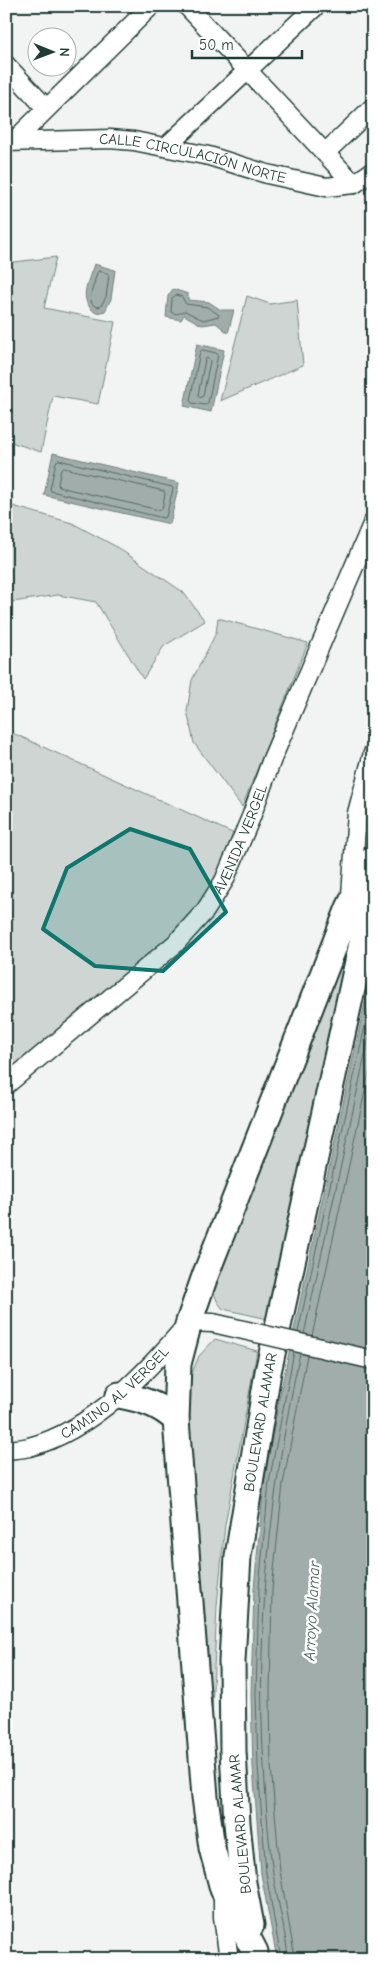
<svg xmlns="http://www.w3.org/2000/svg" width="379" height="1965" font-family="'Comic Neue',sans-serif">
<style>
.green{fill:#ced5d3;stroke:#768984}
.water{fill:#a1adaa;stroke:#6d807b}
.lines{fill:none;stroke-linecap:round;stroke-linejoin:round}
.shore{stroke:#536a63;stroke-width:1}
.minor-casing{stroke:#1f3d34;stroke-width:21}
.highway-casing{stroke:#1f3d34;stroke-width:29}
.minor{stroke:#fff;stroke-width:18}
.highway{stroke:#fff;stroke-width:25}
.minor-bridge-casing{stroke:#1f3d34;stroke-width:21;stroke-linecap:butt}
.minor-bridge{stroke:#fff;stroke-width:18}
.marked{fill:#0f766e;fill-opacity:0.2;stroke:#0f766e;stroke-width:4;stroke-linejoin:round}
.labels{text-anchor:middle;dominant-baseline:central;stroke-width:5;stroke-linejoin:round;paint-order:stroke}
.street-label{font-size:15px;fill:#1f3d34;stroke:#fff}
.water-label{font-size:16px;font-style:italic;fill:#465f57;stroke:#fff}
</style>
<rect width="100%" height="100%" fill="#f2f3f3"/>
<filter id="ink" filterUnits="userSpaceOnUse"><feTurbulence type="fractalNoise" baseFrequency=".02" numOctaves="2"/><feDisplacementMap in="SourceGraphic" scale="10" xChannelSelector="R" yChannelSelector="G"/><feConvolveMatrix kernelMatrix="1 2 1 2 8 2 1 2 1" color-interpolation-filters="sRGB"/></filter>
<g filter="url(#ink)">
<g class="green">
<path d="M56 257 44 308 115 322 98 404 53 396 41 452 11 442 6 446V263Z"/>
<path d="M247 296 270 304 297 300 303 365 220 401Z"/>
<path d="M6 504 72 523 115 546 183 592 205 621 164 646 143 679 96 602 58 595 6 603Z"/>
<path d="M218 618 308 643 242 807 194 743 187 711 192 680 216 633Z"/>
<path d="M6 730 241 837 179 941 6 1091Z"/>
<path d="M358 922 268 1319 223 1309 217 1301 213 1290 217 1267Z"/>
<path d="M215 1339 257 1351 225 1525 217 1606 212 1710 187 1440 189 1380 199 1356Z"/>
</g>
<g class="water">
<path d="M94 264 115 270 111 299 105 311 96 313C77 300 88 283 94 264Z"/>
<path d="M173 289 188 294V300L209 302 221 310H234L228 333 216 323 202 325 184 315 181 320 166 317 168 296Z"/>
<path d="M197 344 224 350 211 412 184 406Z"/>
<path d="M53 453 179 483 170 524 44 495Z"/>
<path d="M373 966V1959H277L261 1874 253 1767 251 1694 254 1588 264 1482 280 1394Z"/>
</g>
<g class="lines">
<g class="shore">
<path d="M99 271 107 273 109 276 106 297 101 306 97 307 92 304 90 297 97 273Z"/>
<path d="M176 295 182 297 186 304 207 307 218 314 219 316 203 320 185 311 177 314 172 313 171 311 172 299Z"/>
<path d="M203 350 216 353 218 355 208 403 205 405 192 403 190 400 200 352Z"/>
<path d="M207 358 210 361 203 396 200 398 198 395 205 360Z"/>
<path d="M59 460 172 487 173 489 166 517 163 518 51 491 50 489 56 462Z"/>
<path d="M64 468 164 491 165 494 162 509 159 510 59 487 58 484 61 469Z"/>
<path d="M298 1332 373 990"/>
<path d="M304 1334 373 1019"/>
<path d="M312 1336 373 1054"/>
<path d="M281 1959 266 1873 258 1766 256 1694 259 1588 269 1482 294 1352"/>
<path d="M288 1959C286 1930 277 1901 273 1873 268 1838 266 1802 264 1767 255 1629 271 1489 300 1353"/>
<path d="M295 1959 280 1871 271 1766 270 1694 272 1589 283 1484 307 1355"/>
</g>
<g class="minor-casing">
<g id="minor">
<path d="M187 6 354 184"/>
<path d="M6 65 46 108"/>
<path d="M14 141 151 6"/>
<path id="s1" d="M6 142 110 139 134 141 209 156 267 174 326 187 354 184 373 171"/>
<path d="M167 146 316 6"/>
<path d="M325 153 373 107"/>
<path d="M351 895 357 813 373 753"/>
<path id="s2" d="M6 1085 175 944 205 911 224 881 251 817 272 759 373 522"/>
<path id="s3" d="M6 1450C14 1449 22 1449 29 1447 92 1431 149 1370 189 1322L213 1323"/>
<path d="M223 1892V1917L229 1959"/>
</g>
</g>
<g class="highway-casing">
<g id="highway">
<path d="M119 1395C141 1399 159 1404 176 1420"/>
<path id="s4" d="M251 1925 243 1883 237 1823 233 1751 232 1661 238 1556 268 1372 373 893"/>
<path d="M255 1952 223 1889 212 1848 205 1797 176 1420 178 1364 189 1322 205 1276 349 908 373 859"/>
</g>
</g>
<use href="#minor" class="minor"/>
<use href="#highway" class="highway"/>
<g class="minor-bridge-casing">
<path id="minor-bridge" d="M213 1323 373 1360"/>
</g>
<use href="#minor-bridge" class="minor-bridge"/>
</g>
</g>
<path class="marked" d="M130 829 190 849 226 912 163 971 95 966 43 929 67 868Z"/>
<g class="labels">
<g class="street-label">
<text stroke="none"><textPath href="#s1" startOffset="189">CALLE CIRCULACIÓN NORTE</textPath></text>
<text stroke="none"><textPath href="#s2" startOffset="345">AVENIDA VERGEL</textPath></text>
<text stroke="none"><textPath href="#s3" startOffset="126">CAMINO AL VERGEL</textPath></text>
<text stroke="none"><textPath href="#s4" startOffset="506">BOULEVARD ALAMAR</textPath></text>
<text transform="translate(240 1824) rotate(-95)">BOULEVARD ALAMAR</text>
</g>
<g class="water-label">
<text transform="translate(312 1611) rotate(-87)">Arroyo Alamar</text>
</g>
</g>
<rect width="379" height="1965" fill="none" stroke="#fff" stroke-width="25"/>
<rect x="12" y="12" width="354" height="1940" fill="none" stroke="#1f3d34" stroke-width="2" filter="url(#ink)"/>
<g transform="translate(52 52) rotate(91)"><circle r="24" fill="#ffffff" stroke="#a5b1ae"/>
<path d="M0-4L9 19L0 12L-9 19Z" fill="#1f3d34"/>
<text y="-8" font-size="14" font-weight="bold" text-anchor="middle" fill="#1f3d34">N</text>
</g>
<path d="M192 50v8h110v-8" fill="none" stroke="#1f3d34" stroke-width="2.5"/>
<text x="199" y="50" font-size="15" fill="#1f3d34" stroke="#ffffff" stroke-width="4" paint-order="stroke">50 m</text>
</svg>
